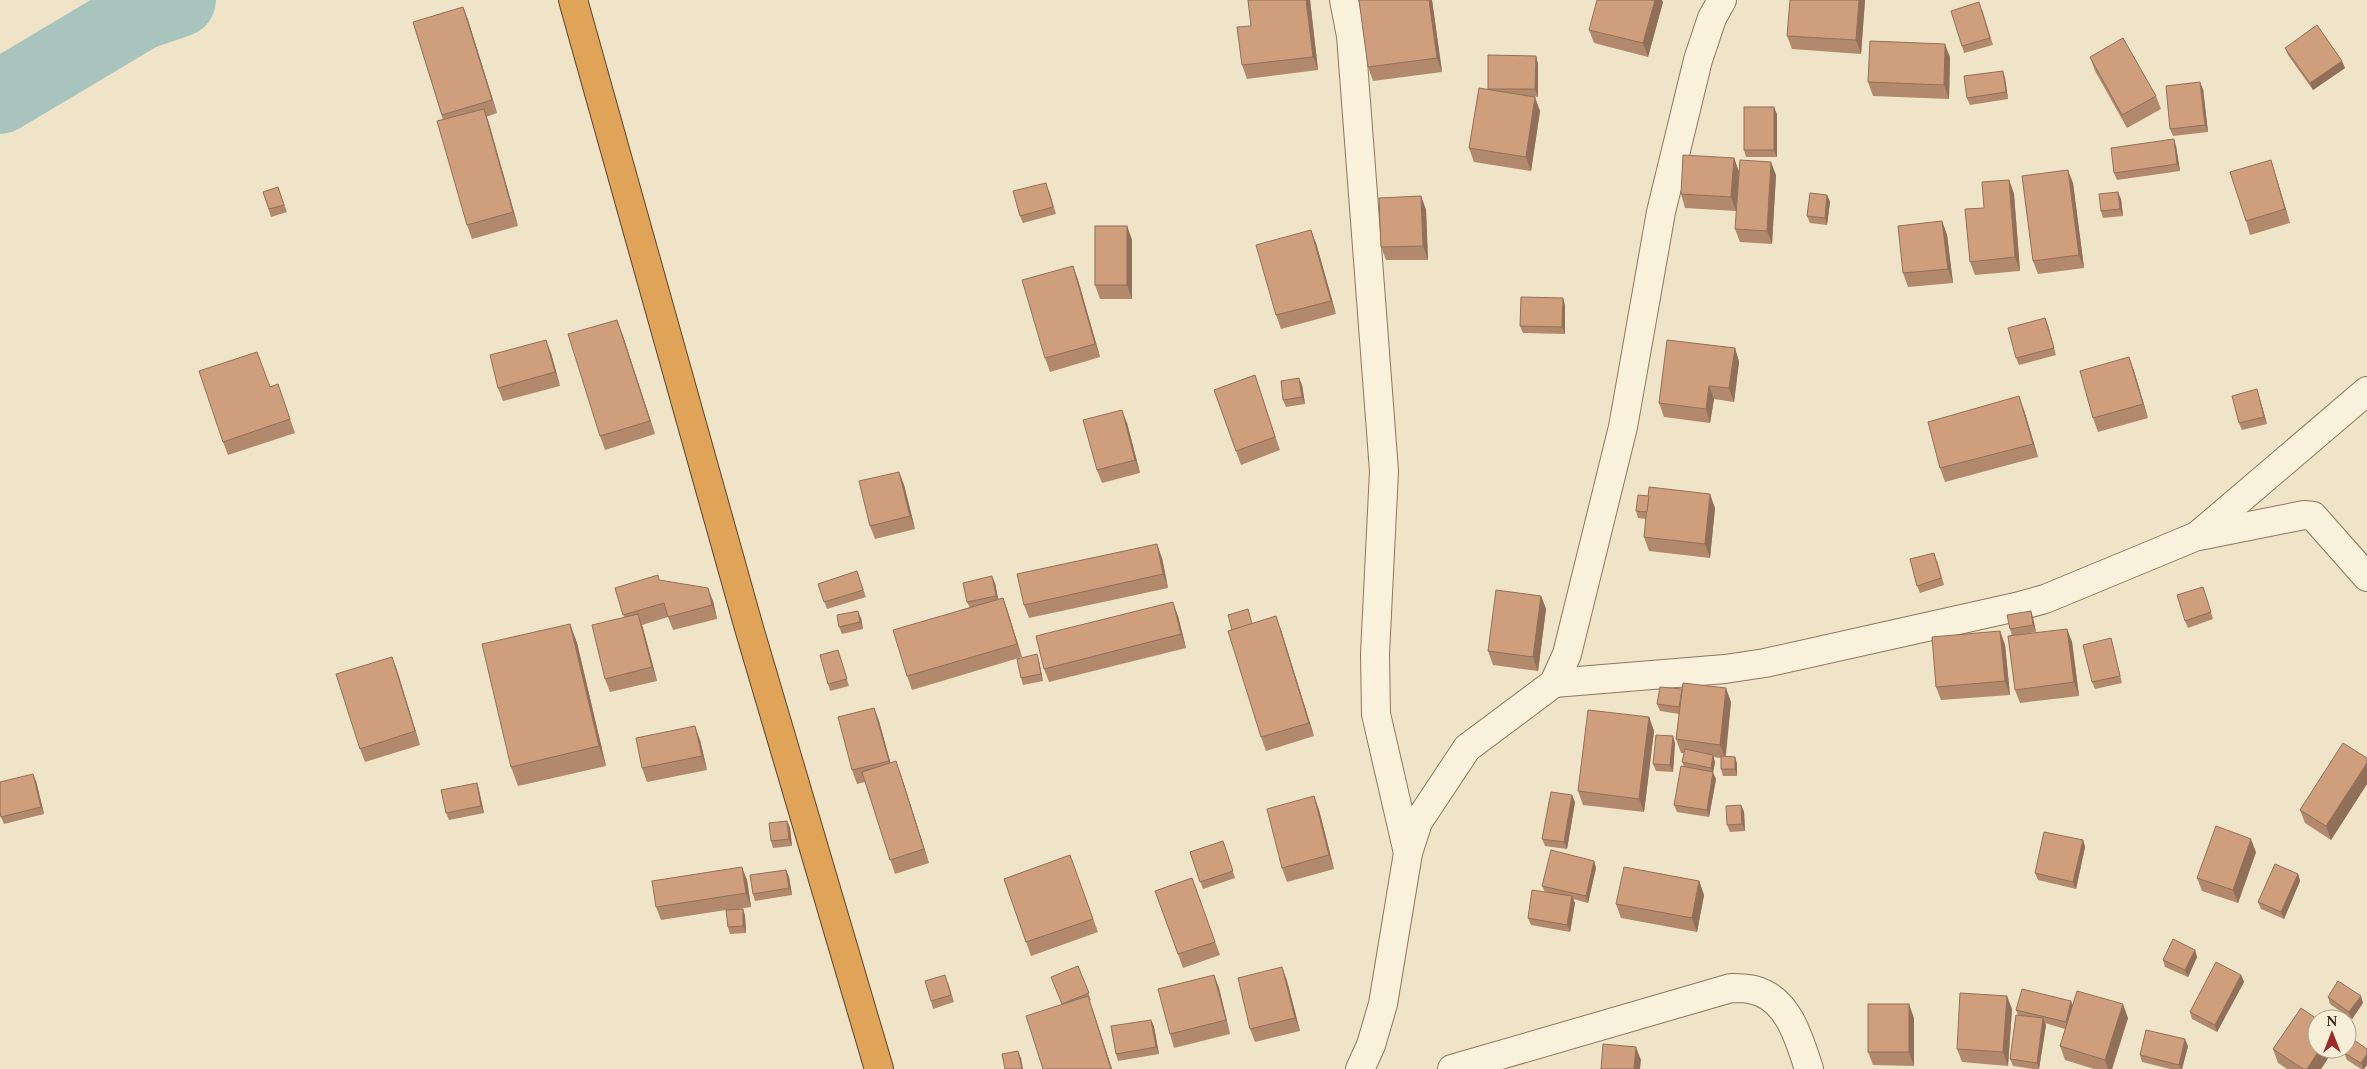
<svg xmlns="http://www.w3.org/2000/svg" width="2367" height="1069" font-family="Spectral,serif">
<style>
.lines{fill:none;stroke-linecap:round;stroke-linejoin:round}
.river{stroke:#a9c4bc;stroke-width:74}
.minor-casing{stroke:#8d765c;stroke-width:30}
.highway-casing{stroke:#5b4430;stroke-width:30}
.minor{stroke:#faf1dc;stroke-width:28}
.highway{stroke:#e0a458;stroke-width:28}
.wall{fill:#b2896c}
.shaded-wall{fill:#916f58}
.building{fill:#cf9f7d;stroke:#916f58}
</style>
<rect width="100%" height="100%" fill="#f0e4c8"/>
<g class="lines">
<path class="river" d="M0 97 141 13 179 0"/>
<g class="minor-casing">
<g id="minor">
<path d="M1344 0 1351 36 1384 471 1375 654 1376 714 1408 853"/>
<path d="M2199 536 2304 515 2313 516 2367 577"/>
<path d="M1554 683 1725 669 1765 663 2016 607 2045 599 2197 536 2367 391"/>
<path d="M1360 1069 1371 1045 1383 1004 1408 853 1418 822 1467 748 1554 683 1567 654 1623 427 1661 212 1698 60 1712 18 1722 0"/>
<path d="M1452 1069 1731 988C1738 988 1747 988 1754 990 1789 999 1799 1039 1809 1069"/>
</g>
</g>
<g class="highway-casing">
<path id="highway" d="M573 0 749 628 879 1069"/>
</g>
<use href="#minor" class="minor"/>
<use href="#highway" class="highway"/>
</g>
<g class="wall">
<path d="M1310 0 1318 70 1247 79 1242 65 1251 26Z"/>
<path d="M1432 0 1442 72 1373 81 1368 67Z"/>
<path d="M1865 0 1861 54 1792 49 1787 36Z"/>
<path d="M1663 2 1648 57 1594 43 1589 30Z"/>
<path d="M463 7 468 20 497 113 486 117 518 226 472 239 467 225 443 120 413 22Z"/>
<path d="M1982 9 1993 45 1964 53 1962 46Z"/>
<path d="M2285 48 2345 68 2313 90 2288 55Z"/>
<path d="M1536 56 1538 64V97L1531 96 1540 111 1531 171 1474 162 1469 148 1488 89Z"/>
<path d="M1950 57 1949 99 1873 96 1868 82Z"/>
<path d="M2090 57 2156 96 2161 109 2127 128 2095 71Z"/>
<path d="M2005 78 2008 99 1970 105 1967 98Z"/>
<path d="M2203 89 2208 132 2173 136 2170 129Z"/>
<path d="M1777 114V157H1746L1744 150Z"/>
<path d="M2176 146 2180 171 2117 180 2114 173Z"/>
<path d="M1734 158 1739 172 1736 211 1685 208 1681 194Z"/>
<path d="M2271 160 2275 173 2290 223 2250 235 2246 221Z"/>
<path d="M1776 175 1772 244 1740 242 1735 229Z"/>
<path d="M2009 180 2014 194 2020 271 1975 275 1970 262 1984 208Z"/>
<path d="M2073 183 2084 268 2038 274 2033 261Z"/>
<path d="M278 187 287 212 271 217 263 192Z"/>
<path d="M1049 190 1056 214 1023 223 1020 216Z"/>
<path d="M1827 195 1830 202 1827 225 1810 223 1807 216Z"/>
<path d="M1421 196 1426 210 1428 260H1386L1381 247Z"/>
<path d="M2121 199 2123 216 2103 218 2101 211Z"/>
<path d="M1942 221 1947 235 1953 283 1908 287 1903 273Z"/>
<path d="M1127 226 1132 240V299H1100L1095 285Z"/>
<path d="M1316 243 1336 314 1281 329 1276 315Z"/>
<path d="M1073 266 1078 280 1100 357 1050 372 1045 358Z"/>
<path d="M1565 305V334L1523 333 1520 326Z"/>
<path d="M2045 318 2056 355 2019 365 2016 358Z"/>
<path d="M622 333 655 434 605 450 600 436Z"/>
<path d="M1735 348 1739 362 1734 402 1714 399 1710 423 1664 417 1659 403Z"/>
<path d="M551 353 560 386 503 401 498 388Z"/>
<path d="M2129 357 2134 371 2148 418 2098 432 2093 418Z"/>
<path d="M1255 375 1280 450 1241 465 1214 390Z"/>
<path d="M278 384 295 433 228 455 223 442 270 387Z"/>
<path d="M1302 385 1305 404 1286 407 1283 400Z"/>
<path d="M2259 396 2267 424 2242 430 2239 423Z"/>
<path d="M2024 410 2038 457 1945 482 1940 468Z"/>
<path d="M1127 423 1140 473 1102 483 1097 470Z"/>
<path d="M899 472 904 485 915 529 875 539 870 526Z"/>
<path d="M1715 508 1710 558 1649 551 1644 537 1646 519 1638 518 1636 511Z"/>
<path d="M1162 558 1168 588 1029 618 1024 605Z"/>
<path d="M1937 560 1944 585 1920 593 1917 586Z"/>
<path d="M857 571 866 597 827 609 818 584Z"/>
<path d="M995 583 998 599 1003 598 1022 657 912 690 907 676 970 608 967 602Z"/>
<path d="M2203 587 2213 619 2188 628 2185 621Z"/>
<path d="M615 588 713 601 717 619 673 630 668 617 642 625 657 681 610 692 605 679 624 617Z"/>
<path d="M1541 596 1546 609 1538 671 1493 665 1488 651Z"/>
<path d="M2031 611 2033 618 2036 632 2012 636 2010 629Z"/>
<path d="M1178 616 1186 648 1049 682 1044 669Z"/>
<path d="M861 618 863 629 842 634 839 627Z"/>
<path d="M1252 623 1281 630 1314 736 1266 751 1261 737 1232 630Z"/>
<path d="M570 624 577 643 606 766 518 786 511 767Z"/>
<path d="M2067 629 2072 642 2079 696 2020 703 2015 690Z"/>
<path d="M2000 631 2005 645 2010 695 1941 700 1936 687Z"/>
<path d="M2111 638 2113 645 2122 683 2095 689 2092 682Z"/>
<path d="M838 650 849 686 830 691 828 684Z"/>
<path d="M392 657 420 745 365 762 360 749Z"/>
<path d="M1039 661 1043 681 1023 685 1021 678Z"/>
<path d="M1731 702 1726 756 1735 757 1737 764V776H1723L1721 769V758L1713 757 1715 762 1713 773 1716 779 1709 817 1677 812 1674 805 1684 767 1682 762 1684 753H1681L1676 739 1679 714 1660 711 1657 704Z"/>
<path d="M874 708 879 721 890 763 901 775 929 863 895 874 865 782 857 784 852 770Z"/>
<path d="M1649 717 1654 731 1644 812 1583 805 1578 791Z"/>
<path d="M700 740 707 770 647 782 642 768Z"/>
<path d="M1675 743 1673 772 1656 771 1653 764Z"/>
<path d="M2367 758V784L2331 840 2305 823 2300 810Z"/>
<path d="M36 781 44 814 4 824 1 817Z"/>
<path d="M477 783 479 790 484 813 449 820 446 813Z"/>
<path d="M1314 796 1319 810 1334 869 1287 882 1282 868Z"/>
<path d="M1575 802 1567 849 1545 846 1542 839Z"/>
<path d="M1741 805 1744 812 1745 831 1730 832 1727 825Z"/>
<path d="M787 821 790 828 792 846 773 848 771 841Z"/>
<path d="M2083 840 2085 847 2076 889 2038 880 2035 873Z"/>
<path d="M1223 841 1235 878 1203 889 1190 852Z"/>
<path d="M2256 852 2238 903 2202 891 2197 878Z"/>
<path d="M1070 855 1098 932 1031 956 1004 879Z"/>
<path d="M1594 861 1596 868 1588 903 1573 899 1575 903 1570 932 1531 925 1528 918 1545 892 1542 886Z"/>
<path d="M786 870 789 877 792 895 755 901 753 894Z"/>
<path d="M2298 874 2300 881 2284 919 2261 909 2258 902Z"/>
<path d="M1192 878 1220 955 1183 968 1155 891Z"/>
<path d="M747 880 751 907 732 910 743 909 745 916 746 933 730 934 728 927 726 910 661 920 656 907Z"/>
<path d="M1699 881 1704 895 1697 932 1621 918 1616 904Z"/>
<path d="M2195 950 2197 957 2188 977 2165 967 2163 960Z"/>
<path d="M1078 966 1091 1000 1089 1001 1112 1069H1043L1062 1005Z"/>
<path d="M1282 967 1287 981 1300 1031 1255 1042 1250 1029Z"/>
<path d="M1214 975 1219 988 1230 1034 1174 1048 1170 1034Z"/>
<path d="M2241 975 2244 982 2217 1032 2192 1019 2190 1012Z"/>
<path d="M948 982 954 1002 933 1009 931 1001Z"/>
<path d="M2328 997 2363 1003 2352 1019 2330 1004Z"/>
<path d="M2071 1001 2072 1005 2128 1018 2112 1069H2094L2065 1060 2060 1046 2065 1029 2045 1023 2046 1025 2039 1069H2033L2013 1066 2010 1059 2018 1015 2016 1010Z"/>
<path d="M2012 1009 2008 1066 1962 1062 1957 1049Z"/>
<path d="M1914 1018V1066L1873 1065 1868 1052Z"/>
<path d="M1151 1020 1154 1027 1159 1054 1118 1061 1116 1054Z"/>
<path d="M2188 1046 2182 1069H2170L2142 1062 2140 1055Z"/>
<path d="M2273 1049H2334L2321 1069H2287L2278 1063Z"/>
<path d="M2344 1053 2367 1065 2364 1069H2361L2347 1060Z"/>
</g>
<g class="shaded-wall">
<path d="M1306 0H1310L1318 70 1313 57Z"/>
<path d="M1429 0H1432L1442 72 1437 58Z"/>
<path d="M1655 0H1662L1663 2 1648 57 1643 43Z"/>
<path d="M1859 0H1865L1861 54 1856 40Z"/>
<path d="M463 7 468 20 497 113 492 100Z"/>
<path d="M1945 44 1950 57 1949 99 1944 85Z"/>
<path d="M1536 56 1538 64V97L1535 89Z"/>
<path d="M2342 61 2345 68 2313 90 2310 83Z"/>
<path d="M2003 71 2005 78 2008 99 2006 92Z"/>
<path d="M2200 82 2203 89 2208 132 2205 125Z"/>
<path d="M1535 97 1540 111 1531 171 1526 157Z"/>
<path d="M1774 107 1777 114V157L1774 150Z"/>
<path d="M484 109 489 123 518 226 513 212Z"/>
<path d="M2174 139 2176 146 2180 171 2177 164Z"/>
<path d="M1734 158 1739 172 1736 211 1731 197Z"/>
<path d="M2271 160 2275 173 2290 223 2285 209Z"/>
<path d="M1771 162 1776 175 1772 244 1767 231Z"/>
<path d="M2068 170 2073 183 2084 268 2079 255Z"/>
<path d="M2009 180 2014 194 2020 271 2015 257Z"/>
<path d="M2118 192 2121 199 2123 216 2120 209Z"/>
<path d="M1827 195 1830 202 1827 225 1825 218Z"/>
<path d="M1421 196 1426 210 1428 260 1423 246Z"/>
<path d="M1942 221 1947 235 1953 283 1948 269Z"/>
<path d="M1127 226 1132 240V299L1127 285Z"/>
<path d="M1311 230 1316 243 1336 314 1331 301Z"/>
<path d="M1073 266 1078 280 1100 357 1095 344Z"/>
<path d="M1563 298 1565 305V334L1562 327Z"/>
<path d="M2045 318 2048 325 2056 355 2054 348Z"/>
<path d="M617 320 622 333 655 434 650 421Z"/>
<path d="M546 340 551 353 560 386 555 372Z"/>
<path d="M1735 348 1739 362 1734 402 1729 388Z"/>
<path d="M2129 357 2134 371 2148 418 2143 404Z"/>
<path d="M1299 378 1302 385 1305 404 1302 397Z"/>
<path d="M1709 386 1714 399 1710 423 1706 409Z"/>
<path d="M2257 389 2267 424 2264 417Z"/>
<path d="M2019 396 2024 410 2038 457 2033 444Z"/>
<path d="M1122 410 1127 423 1140 473 1135 460Z"/>
<path d="M899 472 904 485 915 529 910 516Z"/>
<path d="M1710 494 1715 508 1710 558 1705 544Z"/>
<path d="M1157 544 1162 558 1168 588 1163 574Z"/>
<path d="M992 576 995 583 999 603 996 596Z"/>
<path d="M708 588 713 601 717 619 712 605Z"/>
<path d="M1541 596 1546 609 1538 671 1533 657Z"/>
<path d="M1003 598 1008 612 1022 657 1017 644Z"/>
<path d="M1173 602 1178 616 1186 648 1181 634Z"/>
<path d="M858 611 861 618 863 629 860 622Z"/>
<path d="M2031 611 2033 618 2036 632 2033 625Z"/>
<path d="M638 614 643 628 657 681 652 667Z"/>
<path d="M1276 616 1281 630 1314 736 1309 723Z"/>
<path d="M570 624 577 643 606 766 599 746Z"/>
<path d="M2067 629 2072 642 2079 696 2074 682Z"/>
<path d="M2000 631 2005 645 2010 695 2005 681Z"/>
<path d="M1037 654 1039 661 1043 681 1041 674Z"/>
<path d="M392 657 397 670 420 745 415 731Z"/>
<path d="M1726 688 1731 702 1725 758 1720 745Z"/>
<path d="M874 708 879 721 894 775 889 761Z"/>
<path d="M1649 717 1654 731 1644 812 1639 799Z"/>
<path d="M695 726 700 740 707 770 702 756Z"/>
<path d="M1673 736 1675 743 1673 772 1670 765Z"/>
<path d="M1713 755 1715 762 1713 773 1716 779 1709 817 1707 810 1713 774 1711 768Z"/>
<path d="M1735 757 1737 764V776L1735 769Z"/>
<path d="M896 761 901 775 929 863 924 849Z"/>
<path d="M2367 763V784L2331 840 2326 826Z"/>
<path d="M33 774 36 781 44 814 41 807Z"/>
<path d="M477 783 479 790 484 813 481 806Z"/>
<path d="M1572 795 1575 802 1567 849 1564 842Z"/>
<path d="M1314 796 1319 810 1334 869 1329 855Z"/>
<path d="M1741 805 1744 812 1745 831 1742 824Z"/>
<path d="M787 821 790 828 792 846 789 839Z"/>
<path d="M2251 839 2256 852 2238 903 2233 890Z"/>
<path d="M2083 840 2085 847 2076 889 2073 882Z"/>
<path d="M1594 861 1596 868 1588 903 1586 896Z"/>
<path d="M742 867 747 880 751 907 746 893Z"/>
<path d="M786 870 789 877 792 895 789 888Z"/>
<path d="M2298 874 2300 881 2284 919 2281 912Z"/>
<path d="M1699 881 1704 895 1697 932 1692 918Z"/>
<path d="M1572 896 1575 903 1570 932 1567 925Z"/>
<path d="M743 909 745 916 746 933 743 926Z"/>
<path d="M2195 950 2197 957 2188 977 2185 970Z"/>
<path d="M1282 967 1287 981 1300 1031 1295 1018Z"/>
<path d="M1214 975 1219 988 1230 1034 1226 1020Z"/>
<path d="M2241 975 2244 982 2217 1032 2215 1025Z"/>
<path d="M1088 996 1095 1016 1112 1069H1111Z"/>
<path d="M2007 996 2012 1009 2008 1066 2003 1052Z"/>
<path d="M2361 996 2363 1003 2352 1019 2349 1012Z"/>
<path d="M2071 1001 2074 1008 2068 1029 2066 1022Z"/>
<path d="M1909 1004 1914 1018V1066L1909 1052Z"/>
<path d="M2123 1004 2128 1018 2112 1069H2108L2105 1060Z"/>
<path d="M2043 1018 2046 1025 2039 1069 2037 1063Z"/>
<path d="M1151 1020 1154 1027 1159 1054 1156 1047Z"/>
<path d="M2185 1039 2188 1046 2182 1069H2181L2179 1065Z"/>
<path d="M1636 1047 1641 1060 1640 1069H1634Z"/>
<path d="M2320 1049H2334L2321 1069H2307Z"/>
<path d="M1018 1051 1021 1058 1023 1069H1022Z"/>
<path d="M2367 1054V1065L2364 1069H2363L2361 1063Z"/>
</g>
<g class="building">
<path d="M1248 0H1306L1313 57 1242 65 1237 27 1251 26Z"/>
<path d="M1359 0H1429L1437 58 1368 67Z"/>
<path d="M1597 0H1655L1643 43 1589 30Z"/>
<path d="M1790 0H1859L1856 40 1787 36Z"/>
<path d="M1979 2 1990 38 1962 46 1951 11Z"/>
<path d="M463 7 492 100 442 115 413 22Z"/>
<path d="M2317 25 2342 61 2310 83 2285 48Z"/>
<path d="M2123 38 2156 96 2122 115 2090 57Z"/>
<path d="M1870 41 1945 44 1944 85 1868 82Z"/>
<path d="M1488 55 1536 56 1535 89H1488Z"/>
<path d="M2003 71 2006 92 1967 98 1964 76Z"/>
<path d="M2200 82 2205 125 2170 129 2166 86Z"/>
<path d="M1479 88 1535 97 1526 157 1469 148Z"/>
<rect x="1744" y="107" width="30" height="43"/>
<path d="M484 109 513 212 467 225 437 121Z"/>
<path d="M2174 139 2177 164 2114 173 2111 148Z"/>
<path d="M1683 155 1734 158 1731 197 1681 194Z"/>
<path d="M1740 160 1771 162 1767 231 1735 229Z"/>
<path d="M2271 160 2285 209 2246 221 2230 172Z"/>
<path d="M2068 170 2079 255 2033 261 2022 176Z"/>
<path d="M2009 180 2015 257 1970 262 1965 209 1984 208 1982 182Z"/>
<path d="M1046 183 1053 207 1020 216 1013 191Z"/>
<path d="M278 187 284 205 269 209 263 192Z"/>
<path d="M2118 192 2120 209 2101 211 2099 194Z"/>
<path d="M1810 193 1827 195 1825 218 1807 216Z"/>
<path d="M1421 196 1423 246 1381 247 1379 198Z"/>
<path d="M1942 221 1948 269 1903 273 1898 226Z"/>
<rect x="1095" y="226" width="32" height="59"/>
<path d="M1311 230 1331 301 1276 315 1256 245Z"/>
<path d="M1073 266 1095 344 1045 358 1022 280Z"/>
<path d="M1521 297 1563 298 1562 327 1520 326Z"/>
<path d="M2045 318 2054 348 2016 358 2008 328Z"/>
<path d="M617 320 650 421 600 436 568 334Z"/>
<path d="M546 340 555 372 498 388 490 355Z"/>
<path d="M1667 340 1735 348 1729 388 1709 386 1706 409 1659 403Z"/>
<path d="M257 352 270 387 278 384 290 419 223 442 199 371Z"/>
<path d="M2129 357 2143 404 2093 418 2080 371Z"/>
<path d="M1255 375 1275 437 1236 451 1214 390Z"/>
<path d="M1299 378 1302 397 1283 400 1281 381Z"/>
<path d="M2257 389 2264 417 2239 423 2232 396Z"/>
<path d="M2019 396 2033 444 1940 468 1928 422Z"/>
<path d="M1122 410 1135 460 1097 470 1083 420Z"/>
<path d="M899 472 910 516 870 526 859 481Z"/>
<path d="M1649 487 1710 494 1705 544 1644 537Z"/>
<path d="M1638 495 1649 496 1647 512 1636 511Z"/>
<path d="M1157 544 1163 574 1024 605 1017 574Z"/>
<path d="M1934 553 1941 578 1917 586 1910 559Z"/>
<path d="M857 571 863 590 824 602 818 584Z"/>
<path d="M658 575 659 580 708 588 712 605 668 617 664 603 623 615 615 588Z"/>
<path d="M992 576 996 596 967 602 963 583Z"/>
<path d="M2203 587 2211 612 2185 621 2177 595Z"/>
<path d="M1496 590 1541 596 1533 657 1488 651Z"/>
<path d="M1003 598 1017 644 907 676 893 630Z"/>
<path d="M1173 602 1181 634 1044 669 1036 636Z"/>
<path d="M1248 609 1252 624 1232 630 1228 615Z"/>
<path d="M858 611 860 622 839 627 837 615Z"/>
<path d="M2031 611 2033 625 2010 629 2007 615Z"/>
<path d="M638 614 652 667 605 679 592 625Z"/>
<path d="M1276 616 1309 723 1261 737 1228 631Z"/>
<path d="M570 624 599 746 511 767 482 644Z"/>
<path d="M2067 629 2074 682 2015 690 2008 636Z"/>
<path d="M2000 631 2005 681 1936 687 1932 637Z"/>
<path d="M2111 638 2120 676 2092 682 2083 645Z"/>
<path d="M838 650 847 679 828 684 820 655Z"/>
<path d="M1037 654 1041 674 1021 678 1017 659Z"/>
<path d="M392 657 415 731 360 749 336 674Z"/>
<path d="M1683 683 1726 688 1720 745 1676 739Z"/>
<path d="M1660 687 1682 689 1679 707 1657 704Z"/>
<path d="M874 708 889 761 852 770 838 717Z"/>
<path d="M1588 710 1649 717 1639 799 1578 791Z"/>
<path d="M695 726 702 756 642 768 636 738Z"/>
<path d="M1656 735 1673 736 1670 765 1653 764Z"/>
<path d="M2343 743 2367 758V763L2326 826 2300 810Z"/>
<path d="M1685 749 1713 755 1711 768 1682 762Z"/>
<path d="M1721 756 1735 757V769H1721Z"/>
<path d="M896 761 924 849 890 860 862 772Z"/>
<path d="M1681 766 1713 772 1707 810 1674 805Z"/>
<path d="M33 774 41 807 1 817 0 811V782Z"/>
<path d="M477 783 481 806 446 813 441 790Z"/>
<path d="M1551 792 1572 795 1564 842 1542 839Z"/>
<path d="M1314 796 1329 855 1282 868 1267 809Z"/>
<path d="M1741 805 1742 824 1727 825 1726 806Z"/>
<path d="M787 821 789 839 771 841 769 823Z"/>
<path d="M2216 826 2251 839 2233 890 2197 878Z"/>
<path d="M2044 832 2083 840 2073 882 2035 873Z"/>
<path d="M1223 841 1233 871 1200 882 1190 852Z"/>
<path d="M1551 850 1594 861 1586 896 1542 886Z"/>
<path d="M1070 855 1093 919 1026 942 1004 879Z"/>
<path d="M2275 864 2298 874 2281 912 2258 902Z"/>
<path d="M742 867 746 893 656 907 652 881Z"/>
<path d="M1624 867 1699 881 1692 918 1616 904Z"/>
<path d="M786 870 789 888 753 894 750 875Z"/>
<path d="M1192 878 1215 942 1178 954 1155 891Z"/>
<path d="M1532 890 1572 896 1567 925 1528 918Z"/>
<path d="M743 909V926L728 927 726 910Z"/>
<path d="M2173 939 2195 950 2185 970 2163 960Z"/>
<path d="M2216 962 2241 975 2215 1025 2190 1012Z"/>
<path d="M1078 966 1089 993 1062 1004 1051 977Z"/>
<path d="M1282 967 1295 1018 1250 1029 1238 978Z"/>
<path d="M945 975 951 995 931 1001 925 981Z"/>
<path d="M1214 975 1226 1020 1170 1034 1158 989Z"/>
<path d="M2338 981 2361 996 2349 1012 2328 997Z"/>
<path d="M2022 989 2071 1001 2066 1022 2016 1010Z"/>
<path d="M2077 991 2123 1004 2105 1060 2060 1046Z"/>
<path d="M1960 993 2007 996 2003 1052 1957 1049Z"/>
<path d="M1088 996 1111 1069H1043L1026 1016Z"/>
<rect x="1868" y="1004" width="41" height="48"/>
<path d="M2301 1008 2317 1019V1049H2320L2307 1069H2303L2273 1049Z"/>
<path d="M2016 1015 2043 1018 2037 1063 2010 1059Z"/>
<path d="M1151 1020 1156 1047 1116 1054 1111 1026Z"/>
<path d="M2146 1030 2185 1039 2179 1065 2140 1055Z"/>
<path d="M2354 1040 2367 1049V1054L2361 1063 2344 1053Z"/>
<path d="M1603 1044 1636 1047 1634 1069H1601Z"/>
<path d="M1018 1051 1022 1069H1005L1002 1054Z"/>
</g>
<g transform="translate(2332 1034)"><circle r="24" fill="#f7eed8" stroke="#ada18e"/>
<path d="M0-4L9 19L0 12L-9 19Z" fill="#9e2a2b"/>
<text y="-8" font-size="14" font-weight="bold" text-anchor="middle" fill="#3d2e20">N</text>
</g>
</svg>
